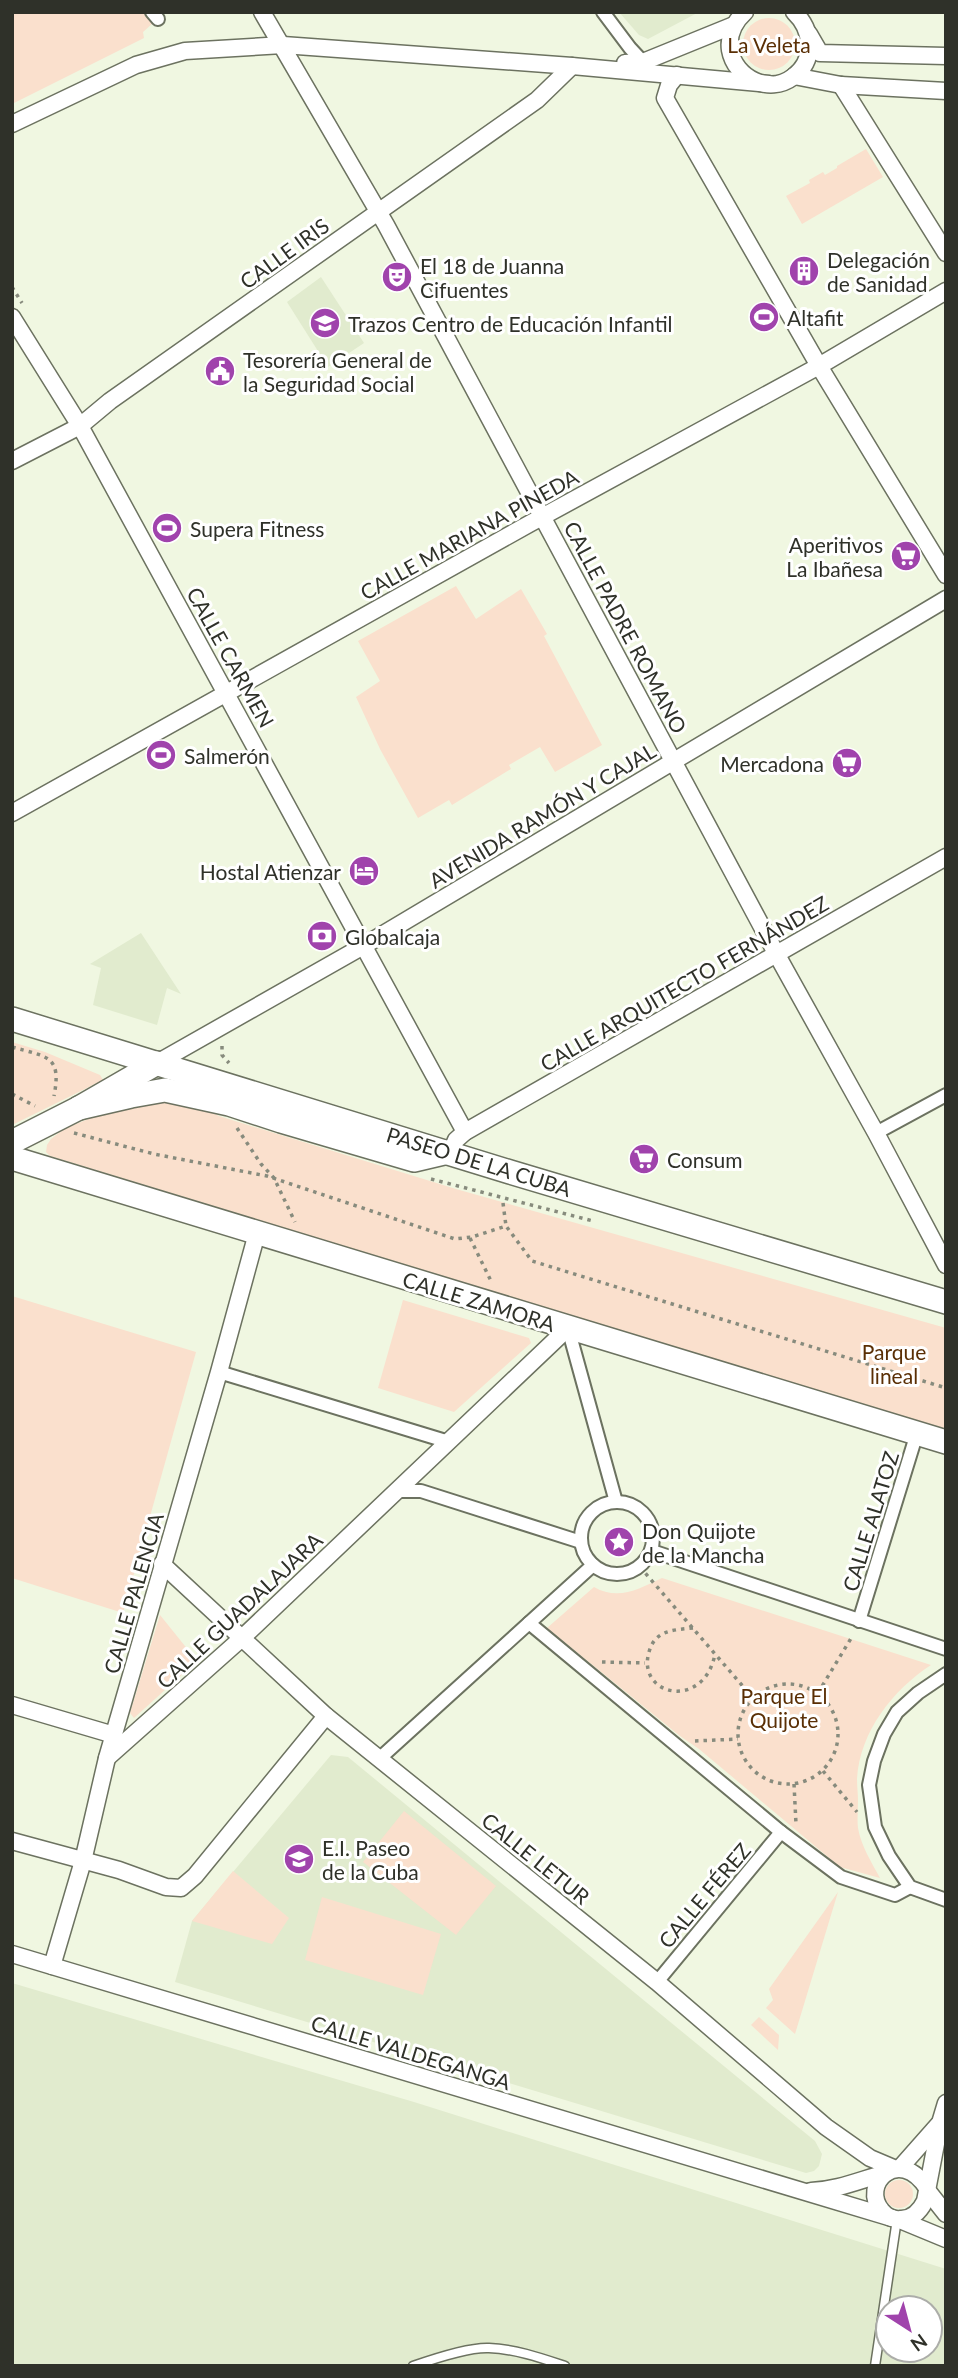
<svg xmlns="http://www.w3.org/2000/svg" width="958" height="2378" font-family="Lato,sans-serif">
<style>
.built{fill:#e1ebce;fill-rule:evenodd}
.green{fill:#fae0cd}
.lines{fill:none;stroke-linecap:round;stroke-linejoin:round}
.service-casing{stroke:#6c7260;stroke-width:11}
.pedestrian-casing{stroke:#6c7260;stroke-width:16}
.minor-casing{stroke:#6c7260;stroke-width:19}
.secondary-casing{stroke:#6c7260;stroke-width:26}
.path{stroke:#878b7d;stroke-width:3.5;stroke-dasharray:3.5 5;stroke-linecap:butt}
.service{stroke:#fff;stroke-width:8}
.pedestrian{stroke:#fff;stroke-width:12}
.minor{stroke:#fff;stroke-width:16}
.secondary{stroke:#fff;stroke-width:23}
.labels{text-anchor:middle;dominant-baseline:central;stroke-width:6;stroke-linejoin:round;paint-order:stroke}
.park-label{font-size:21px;fill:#5a2f05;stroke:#fff}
.street-label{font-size:21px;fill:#2f3129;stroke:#fff}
.poi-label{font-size:21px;fill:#2f3129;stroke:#fff;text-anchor:start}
</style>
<rect width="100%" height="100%" fill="#f0f7e1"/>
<g class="built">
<path d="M619 12H699L648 39 639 35Z"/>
<path d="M321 277 364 343 328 367 287 302Z"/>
<path d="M141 933 181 994 167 988 157 1025 93 1005 101 968 90 964Z"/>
<path d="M331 1755 348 1757 815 2141 822 2154 819 2166 814 2171 806 2173 175 1982 192 1921Z"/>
<path d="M12 1983 414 2102 946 2269V2366H12ZM888 2308H930V2350H888Z"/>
</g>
<g class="green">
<path d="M12 12H159L162 15 143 32 144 38 12 104Z"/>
<circle cx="769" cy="44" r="26"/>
<path d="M866 149 883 177 802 224 786 196 810 183 809 180 823 172 825 175 837 168V166Z"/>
<path d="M456 586 476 619 521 589 547 634 544 636 602 745 555 772 540 747 509 765 511 769 452 805 449 800 418 818 380 749 356 697 380 681 358 641Z"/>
<path d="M12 1042 45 1052 100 1075 103 1080 12 1125Z"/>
<path d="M172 1099 201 1106 219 1116 456 1189 946 1328V1430L50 1156 46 1152 47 1145 51 1139 64 1129 127 1103Z"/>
<path d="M12 1296 196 1352 123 1613 12 1578Z"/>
<path d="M403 1300 529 1338 531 1343 454 1412 378 1388Z"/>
<path d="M662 1578 931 1665C893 1690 860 1731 857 1779 857 1786 858 1794 858 1801 858 1810 857 1820 858 1828 861 1846 872 1863 880 1878L840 1867 699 1749 680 1736 547 1628 594 1587C618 1601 639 1589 662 1578Z"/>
<path d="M160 1615 197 1661 134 1718 130 1713Z"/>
<path d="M404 1811 496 1886 456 1935 363 1862Z"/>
<path d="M233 1871 289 1918 272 1944 192 1921Z"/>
<path d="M838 1892 795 2034 766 2008 773 2000 769 1989Z"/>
<path d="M322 1897 441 1934 423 1995 305 1960Z"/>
<path d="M759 2017 779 2035 778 2050 751 2025Z"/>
<circle cx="899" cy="2194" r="14"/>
</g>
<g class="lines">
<g class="service-casing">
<g id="service">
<path d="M413 2366C433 2359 469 2347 489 2348 515 2349 541 2358 565 2366"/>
<path d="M875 2366 897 2219"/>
</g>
</g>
<g class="pedestrian-casing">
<g id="pedestrian">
<path d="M152 12 158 19"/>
<path d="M603 12 630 48 643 62"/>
<path d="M876 1133 946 1095"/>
<path d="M568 1328 616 1502"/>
<path d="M219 1372 449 1442"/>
<path d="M398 1491H421L581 1542"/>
<circle cx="617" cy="1538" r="36"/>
<path d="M652 1551 946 1649"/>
<path d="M859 1621 917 1433"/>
<path d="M529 1623 781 1832 841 1877 895 1895 910 1887"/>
<path d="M946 1674 918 1693 897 1712 884 1734 874 1761 869 1785 875 1827 889 1856 910 1887 946 1900"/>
<path d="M379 1759 593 1565"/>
<path d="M657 1982 781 1832"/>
</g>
</g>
<g class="minor-casing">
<g id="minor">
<path d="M262 12 386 225 777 955 876 1133 946 1265"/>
<path d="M745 12C734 22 728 36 730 50 735 78 769 95 793 77 816 60 813 30 794 12"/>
<path d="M809 34 820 53 946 56"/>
<path d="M625 63 643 62 734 25"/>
<path d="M677 75 669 85 665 98 819 366 946 575"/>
<path d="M794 76 841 85 946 91"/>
<path d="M841 85 946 253"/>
<path d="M12 124 136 65 185 51 283 45 572 66 769 84"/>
<path d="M12 317 80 426 465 1132"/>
<path d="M12 461 80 426 110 401 537 100 572 66"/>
<path d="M12 813 529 524 819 366 946 291"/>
<path d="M157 1063 365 945 946 599"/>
<path d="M451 1152 456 1140 465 1132 946 857"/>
<path d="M162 1564 326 1716 657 1982 826 2127 870 2158 896 2169"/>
<path d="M12 1705 114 1735"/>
<path d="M107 1758 242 1638 568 1328"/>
<path d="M12 1841 119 1870 166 1887 181 1888 195 1876 326 1716"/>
<path d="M12 1954 892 2218"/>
<path d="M52 1966 83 1861 107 1758 219 1372 257 1233"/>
<path d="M900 2168 938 2125"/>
<path d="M927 2188C899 2145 859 2185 882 2211 886 2216 893 2220 901 2219 913 2219 920 2211 925 2201L940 2123 946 2103"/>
<path d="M927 2190 946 2214"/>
<path d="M811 2191C838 2190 860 2180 886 2173"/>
<path d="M900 2220 946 2239"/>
</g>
</g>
<g class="secondary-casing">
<g id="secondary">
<path d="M12 1019 510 1172 946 1302"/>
<path d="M79 1108 131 1096 165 1090 229 1104 281 1121 414 1160 448 1152"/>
<path d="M12 1142 79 1108 157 1063"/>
<path d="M12 1158 946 1442"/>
</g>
</g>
<g class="path">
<path d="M12 287 22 303"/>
<path d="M222 1046V1055L229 1063"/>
<path d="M12 1047C47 1057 62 1055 54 1096"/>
<path d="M12 1094 35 1106"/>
<path d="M237 1128 261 1164 274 1178 295 1222"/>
<path d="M74 1133 154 1154 267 1176 455 1239 472 1237 506 1226 532 1261 946 1388"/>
<path d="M431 1179 593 1221"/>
<path d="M503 1203 506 1226"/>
<path d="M470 1238 491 1281"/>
<path d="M640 1567 753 1698"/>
<path d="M693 1628C673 1630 655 1630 649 1652 636 1696 704 1711 715 1654"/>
<path d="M602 1662 645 1663"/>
<circle cx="788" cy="1734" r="50"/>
<path d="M818 1693 853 1635"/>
<path d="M695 1741 738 1739"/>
<path d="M823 1771 857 1812"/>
<path d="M794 1784 796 1824"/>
</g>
<use href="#service" class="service"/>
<use href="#pedestrian" class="pedestrian"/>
<use href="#minor" class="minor"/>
<use href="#secondary" class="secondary"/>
</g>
<defs>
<g id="building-disc" transform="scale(1.575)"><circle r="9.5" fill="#a043ac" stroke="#fff"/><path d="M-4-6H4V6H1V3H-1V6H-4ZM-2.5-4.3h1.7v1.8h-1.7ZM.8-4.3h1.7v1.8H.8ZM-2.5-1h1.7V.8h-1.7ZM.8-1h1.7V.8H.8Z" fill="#fff"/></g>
<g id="theatre-disc" transform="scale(1.575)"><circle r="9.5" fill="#a043ac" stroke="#fff"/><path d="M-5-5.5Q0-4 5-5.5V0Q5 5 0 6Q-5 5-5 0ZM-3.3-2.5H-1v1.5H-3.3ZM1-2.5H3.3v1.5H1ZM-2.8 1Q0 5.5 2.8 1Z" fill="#fff"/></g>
<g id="stadium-disc" transform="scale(1.575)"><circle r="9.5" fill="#a043ac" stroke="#fff"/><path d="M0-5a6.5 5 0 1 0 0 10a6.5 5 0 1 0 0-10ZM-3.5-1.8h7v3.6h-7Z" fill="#fff"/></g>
<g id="school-disc" transform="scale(1.575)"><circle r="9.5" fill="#a043ac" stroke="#fff"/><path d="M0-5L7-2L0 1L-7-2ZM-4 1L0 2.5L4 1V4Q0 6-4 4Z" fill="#fff"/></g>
<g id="civic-disc" transform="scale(1.575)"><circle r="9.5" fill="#a043ac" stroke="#fff"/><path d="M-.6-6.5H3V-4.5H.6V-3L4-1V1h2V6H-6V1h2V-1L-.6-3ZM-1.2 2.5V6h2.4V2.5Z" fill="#fff"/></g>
<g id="supermarket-disc" transform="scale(1.575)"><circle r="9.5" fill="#a043ac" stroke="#fff"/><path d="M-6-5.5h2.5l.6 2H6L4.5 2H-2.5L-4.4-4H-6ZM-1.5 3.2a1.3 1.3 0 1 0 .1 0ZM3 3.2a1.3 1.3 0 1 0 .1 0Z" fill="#fff"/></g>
<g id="hotel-disc" transform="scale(1.575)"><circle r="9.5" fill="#a043ac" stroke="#fff"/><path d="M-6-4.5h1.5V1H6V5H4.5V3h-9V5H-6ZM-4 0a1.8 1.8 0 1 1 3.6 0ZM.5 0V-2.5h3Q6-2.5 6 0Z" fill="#fff"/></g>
<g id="bank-disc" transform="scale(1.575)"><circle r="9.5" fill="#a043ac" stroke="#fff"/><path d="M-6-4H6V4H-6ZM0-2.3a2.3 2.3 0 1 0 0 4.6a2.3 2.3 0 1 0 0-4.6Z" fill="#fff"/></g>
<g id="sight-disc" transform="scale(1.575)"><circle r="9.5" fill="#a043ac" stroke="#fff"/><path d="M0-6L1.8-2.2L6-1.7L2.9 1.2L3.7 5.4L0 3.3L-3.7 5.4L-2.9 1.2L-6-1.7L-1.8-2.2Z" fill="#fff"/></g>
</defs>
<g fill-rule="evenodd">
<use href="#building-disc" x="804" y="271"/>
<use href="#theatre-disc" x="397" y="277"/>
<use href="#stadium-disc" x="764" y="317"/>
<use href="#school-disc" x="325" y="323"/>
<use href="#civic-disc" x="220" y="371"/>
<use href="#stadium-disc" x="167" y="528"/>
<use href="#supermarket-disc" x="906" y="556"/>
<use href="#stadium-disc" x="161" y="755"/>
<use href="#supermarket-disc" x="847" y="763"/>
<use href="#hotel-disc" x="364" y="871"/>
<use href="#bank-disc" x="322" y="936"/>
<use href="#supermarket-disc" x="644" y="1159"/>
<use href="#sight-disc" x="619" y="1542"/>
<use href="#school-disc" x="299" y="1859"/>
</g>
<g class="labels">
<g class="park-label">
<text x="769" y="44">La Veleta</text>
<text x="894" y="1351">Parque<tspan x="894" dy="24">lineal</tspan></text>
<text x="784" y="1695">Parque El<tspan x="784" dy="24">Quijote</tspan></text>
</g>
<g class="street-label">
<text transform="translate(284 253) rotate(-36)">CALLE IRIS</text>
<text transform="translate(469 534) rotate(-29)">CALLE MARIANA PINEDA</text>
<text transform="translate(626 627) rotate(62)">CALLE PADRE ROMANO</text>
<text transform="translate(231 657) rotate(61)">CALLE CARMEN</text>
<text transform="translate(542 815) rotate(-31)">AVENIDA RAMÓN Y CAJAL</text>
<text transform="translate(684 983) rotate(-30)">CALLE ARQUITECTO FERNÁNDEZ</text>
<text transform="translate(479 1161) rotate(17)">PASEO DE LA CUBA</text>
<text transform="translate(479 1301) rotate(17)">CALLE ZAMORA</text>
<text transform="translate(870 1521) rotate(-73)">CALLE ALATOZ</text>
<text transform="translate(133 1593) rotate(-74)">CALLE PALENCIA</text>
<text transform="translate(239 1610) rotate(-43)">CALLE GUADALAJARA</text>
<text transform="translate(536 1858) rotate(39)">CALLE LETUR</text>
<text transform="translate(704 1895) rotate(-50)">CALLE FÉREZ</text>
<text transform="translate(411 2052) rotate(17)">CALLE VALDEGANGA</text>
</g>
<g class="poi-label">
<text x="827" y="259">Delegación<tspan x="827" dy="24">de Sanidad</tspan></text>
<text x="420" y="265">El 18 de Juanna<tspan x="420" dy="24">Cifuentes</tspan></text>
<text x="787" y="317">Altafit</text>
<text x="348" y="323">Trazos Centro de Educación Infantil</text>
<text x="243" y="359">Tesorería General de<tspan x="243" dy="24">la Seguridad Social</tspan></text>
<text x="190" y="528">Supera Fitness</text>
<text x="883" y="544" text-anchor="end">Aperitivos<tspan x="883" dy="24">La Ibañesa</tspan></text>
<text x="184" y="755">Salmerón</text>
<text x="824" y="763" text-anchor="end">Mercadona</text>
<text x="341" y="871" text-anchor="end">Hostal Atienzar</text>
<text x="345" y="936">Globalcaja</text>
<text x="667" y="1159">Consum</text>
<text x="642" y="1530">Don Quijote<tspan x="642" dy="24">de la Mancha</tspan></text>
<text x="322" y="1847">E.I. Paseo<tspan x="322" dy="24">de la Cuba</tspan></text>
</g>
</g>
<rect width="958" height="2378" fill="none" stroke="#2f3129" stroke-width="28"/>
<g transform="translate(909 2329) rotate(144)"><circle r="33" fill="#ffffff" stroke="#acada9" stroke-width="2"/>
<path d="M0-5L12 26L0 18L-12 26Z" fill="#a043ac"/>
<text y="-10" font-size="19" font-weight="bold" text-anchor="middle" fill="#2f3129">N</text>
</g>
</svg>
